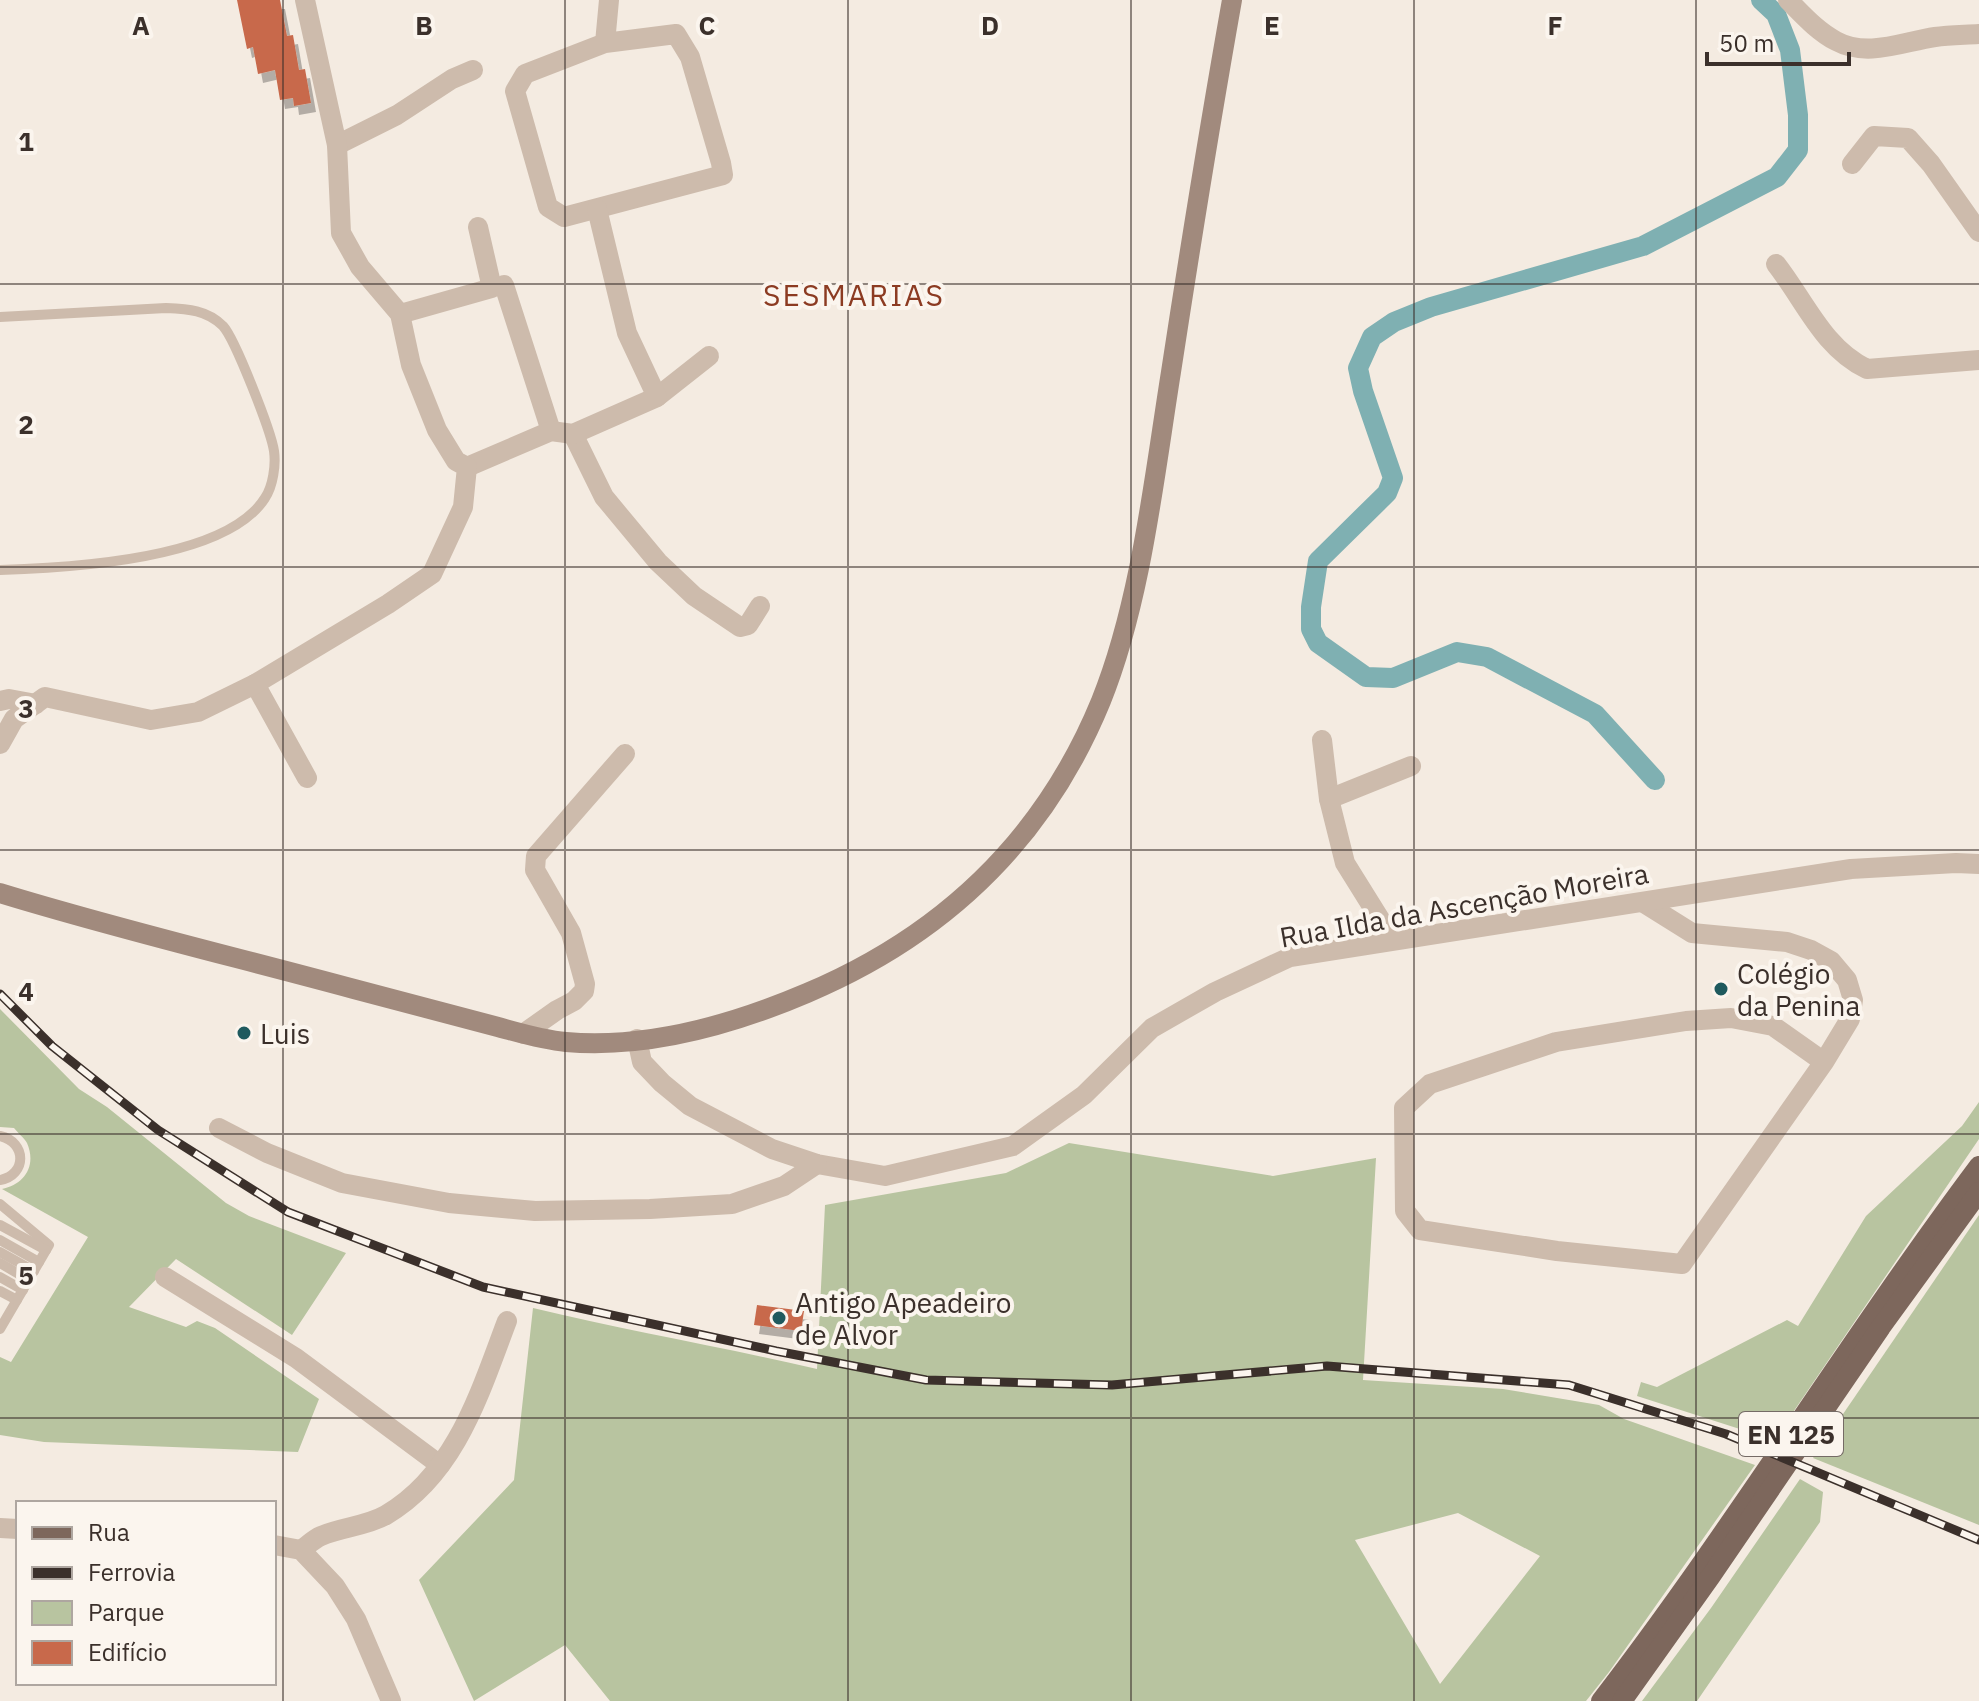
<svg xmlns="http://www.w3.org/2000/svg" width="1979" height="1701" font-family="'IBM Plex Sans',sans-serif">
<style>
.green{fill:#b8c4a0;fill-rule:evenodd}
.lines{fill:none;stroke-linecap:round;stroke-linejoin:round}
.canal{stroke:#7fb0b2;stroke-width:20}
.building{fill:#c8694b;filter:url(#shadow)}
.service{stroke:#cdbbac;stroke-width:10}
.minor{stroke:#cdbbac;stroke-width:20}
.tertiary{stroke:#cdbbac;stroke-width:20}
.secondary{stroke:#a18a7d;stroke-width:20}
.primary{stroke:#7d675c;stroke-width:20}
.rail-casing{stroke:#3b302b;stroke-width:9}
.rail{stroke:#fbf5ee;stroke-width:6;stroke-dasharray:18;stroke-linecap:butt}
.grid{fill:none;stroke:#3b302b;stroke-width:2;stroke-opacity:0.55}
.poi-dot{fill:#1f5a5e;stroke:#fbf5ee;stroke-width:3}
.labels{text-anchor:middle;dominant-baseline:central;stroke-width:8;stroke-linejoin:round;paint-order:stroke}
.shield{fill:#fbf5ee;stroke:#756b66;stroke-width:2}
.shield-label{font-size:26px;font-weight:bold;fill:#3b302b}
.street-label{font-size:28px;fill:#3b302b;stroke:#fbf5ee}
.poi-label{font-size:28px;fill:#3b302b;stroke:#fbf5ee;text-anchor:start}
.neighbourhood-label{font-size:30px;letter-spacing:2px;fill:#8c3b22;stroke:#fbf5ee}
.grid-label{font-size:26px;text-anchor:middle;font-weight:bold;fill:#3b302b;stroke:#fbf5ee;stroke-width:8;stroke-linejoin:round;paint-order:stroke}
</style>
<defs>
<filter id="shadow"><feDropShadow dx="5" dy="9" stdDeviation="0" flood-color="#0004"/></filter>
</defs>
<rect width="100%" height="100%" fill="#f4ebe1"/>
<g class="green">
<path d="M0 1009 79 1089 107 1107 226 1203 249 1216 346 1253 292 1335 176 1259 129 1307 186 1327 197 1321 215 1328 319 1399 298 1452 44 1442 0 1435V1357L11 1362 88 1237 2 1189C24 1185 37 1166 27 1143 24 1138 17 1132 14 1128L0 1127Z"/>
<path d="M1979 1102V1139L1774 1440 1637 1396 1641 1382 1657 1387 1787 1320 1798 1326 1866 1216 1962 1126Z"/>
<path d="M1069 1143 1273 1176 1376 1158 1363 1380 1503 1389 1599 1405 1624 1419 1755 1465 1609 1672 1586 1701H610L565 1645 474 1701 419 1580 514 1480 533 1308C628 1331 723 1347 817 1369L825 1205 1006 1173ZM1458 1513 1540 1556 1440 1684 1355 1540Z"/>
<path d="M1979 1215V1525L1813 1458Z"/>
<path d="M1800 1479 1823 1492 1820 1522 1697 1701H1642L1711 1608Z"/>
</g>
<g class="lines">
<path class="canal" d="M1655 780 1595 714 1487 657 1457 652 1393 678 1366 677 1318 643 1311 629V607L1318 561 1387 493 1393 478 1363 391 1358 368 1372 337 1394 322 1431 307 1643 246 1777 177 1798 150V115L1790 50 1776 14 1761 0"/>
</g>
<g class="building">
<path d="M237 0H280L287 36 293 35 299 70 305 69 311 103 294 106 293 98 280 100 275 70 258 74 253 47 247 49Z"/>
<path d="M757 1305 804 1311 801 1331 754 1325Z"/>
</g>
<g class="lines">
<g class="service">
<path d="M0 317 166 308C188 309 207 310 223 326 235 339 271 431 274 451 276 465 273 486 265 498 226 560 67 568 0 570"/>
<path d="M0 1136C27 1142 27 1175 0 1180"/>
<path d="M0 1204 49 1245 0 1329"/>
<path d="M0 1225 46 1250"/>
<path d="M0 1240 39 1262"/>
<path d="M0 1252 34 1271"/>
<path d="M0 1263 29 1280"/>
<path d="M0 1277 23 1290"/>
<path d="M0 1291 17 1300"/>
</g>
<g class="minor">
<path d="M1788 0C1803 15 1817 31 1836 41 1867 58 1902 42 1935 37 1949 35 1964 35 1979 34"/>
<path d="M605 43 525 74 515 91 548 207 564 217 723 175 721 163 690 57 676 34 605 43 609 0"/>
<path d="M337 145 397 115 452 79 473 70"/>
<path d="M1852 164 1874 136 1908 138 1931 164 1979 232"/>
<path d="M1776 264C1805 301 1823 348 1867 369L1979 360"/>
<path d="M504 285 551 431"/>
<path d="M400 314 492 288 478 227"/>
<path d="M657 397 709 356"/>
<path d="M573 434 604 497 658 562 694 596 740 627 748 625 760 606"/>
<path d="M467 467 551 431 573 434 657 397 627 333 597 209"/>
<path d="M255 684 307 778"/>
<path d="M0 701 9 699 36 704"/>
<path d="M1322 740 1329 799"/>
<path d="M0 744 14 719 45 697 151 720 198 712 255 684 388 604 432 574 463 507 467 467 456 461 437 430 411 365 400 314 360 267 341 233 337 145 305 0"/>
<path d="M1644 903 1692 933 1787 942 1811 950 1831 961 1847 980 1853 1000 1850 1019 1824 1062 1682 1264 1557 1251 1420 1230 1405 1211 1404 1108 1430 1084 1556 1042 1686 1021 1731 1018 1773 1026 1824 1062"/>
<path d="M1393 940 1345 863 1329 799 1411 766"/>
<path d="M523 1034 557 1010 574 1001 584 991 585 984 571 933 535 870 536 856 625 754"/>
<path d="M637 1039 642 1062 662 1083 690 1106 772 1149 817 1164 885 1176 1013 1146 1084 1095 1152 1028 1215 992 1290 957 1851 869 1956 863 1979 864"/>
<path d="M219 1128 267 1153 342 1183 449 1203 535 1211 650 1209 732 1204 784 1186 817 1164"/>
<path d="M165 1277 296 1358 440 1465"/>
<path d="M301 1550C308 1545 314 1539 321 1536 342 1527 367 1526 386 1515 456 1474 480 1392 507 1321"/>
</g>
<g class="tertiary">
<path d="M0 1528 18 1529"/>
<path d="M274 1545 301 1550 335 1586 356 1619 391 1701"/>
</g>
<path class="secondary" d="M0 893C117 929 236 957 354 989 402 1002 450 1014 498 1027 520 1033 543 1040 566 1042 648 1049 732 1025 807 993 944 935 1044 840 1101 701 1141 602 1154 478 1171 372 1190 248 1210 124 1232 0"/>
<g class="primary">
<path d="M1601 1701C1734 1528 1848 1341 1979 1166"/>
<path d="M1622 1701 1711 1576 1881 1327 1979 1192"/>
</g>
<g class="rail-casing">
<path id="rail" d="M0 994 52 1046 158 1130 288 1212 483 1287 776 1351 926 1380 1112 1385 1327 1366 1569 1385 1726 1434 1979 1540"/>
</g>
<use href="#rail" class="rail"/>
</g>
<path class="grid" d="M283 0V1701M565 0V1701M848 0V1701M1131 0V1701M1414 0V1701M1696 0V1701M0 284H1979M0 567H1979M0 850H1979M0 1134H1979M0 1418H1979"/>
<g class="poi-dot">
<circle cx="1721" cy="989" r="8"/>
<circle cx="244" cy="1033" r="8"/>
<circle cx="779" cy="1318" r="8"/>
</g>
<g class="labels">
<rect class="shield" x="1739" y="1412" width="104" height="44" rx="6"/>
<g class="shield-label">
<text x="1791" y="1434">EN 125</text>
</g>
<g class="street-label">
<text transform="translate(1464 905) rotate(-10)">Rua Ilda da Ascenção Moreira</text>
</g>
<g class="poi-label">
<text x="1737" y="973">Colégio<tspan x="1737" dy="32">da Penina</tspan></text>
<text x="260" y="1033">Luis</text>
<text x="795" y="1302">Antigo Apeadeiro<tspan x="795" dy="32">de Alvor</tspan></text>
</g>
<g class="neighbourhood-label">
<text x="854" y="294">SESMARIAS</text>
</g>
</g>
<g class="grid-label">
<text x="141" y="35">A</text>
<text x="424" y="35">B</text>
<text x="707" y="35">C</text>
<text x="990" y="35">D</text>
<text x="1272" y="35">E</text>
<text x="1555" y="35">F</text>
<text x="26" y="151">1</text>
<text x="26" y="434">2</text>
<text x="26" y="718">3</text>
<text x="26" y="1001">4</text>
<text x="26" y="1285">5</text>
</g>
<rect x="16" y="1501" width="260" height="184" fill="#fbf5ee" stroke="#aea6a0" stroke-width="2"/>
<rect x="32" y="1527" width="40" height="12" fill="#7d675c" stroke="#aea6a0" stroke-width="2"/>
<text x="88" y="1541" font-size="24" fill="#3b302b">Rua</text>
<rect x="32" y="1567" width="40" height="12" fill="#3b302b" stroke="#aea6a0" stroke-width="2"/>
<text x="88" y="1581" font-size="24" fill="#3b302b">Ferrovia</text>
<rect x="32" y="1601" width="40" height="24" fill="#b8c4a0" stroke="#aea6a0" stroke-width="2"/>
<text x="88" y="1621" font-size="24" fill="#3b302b">Parque</text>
<rect x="32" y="1641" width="40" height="24" fill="#c8694b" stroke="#aea6a0" stroke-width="2"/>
<text x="88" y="1661" font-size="24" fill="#3b302b">Edifício</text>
<path d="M1707 52v12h142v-12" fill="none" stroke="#3b302b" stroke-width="4"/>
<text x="1719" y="52" font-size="24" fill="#3b302b" stroke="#fbf5ee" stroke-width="6" paint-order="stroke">50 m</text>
</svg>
